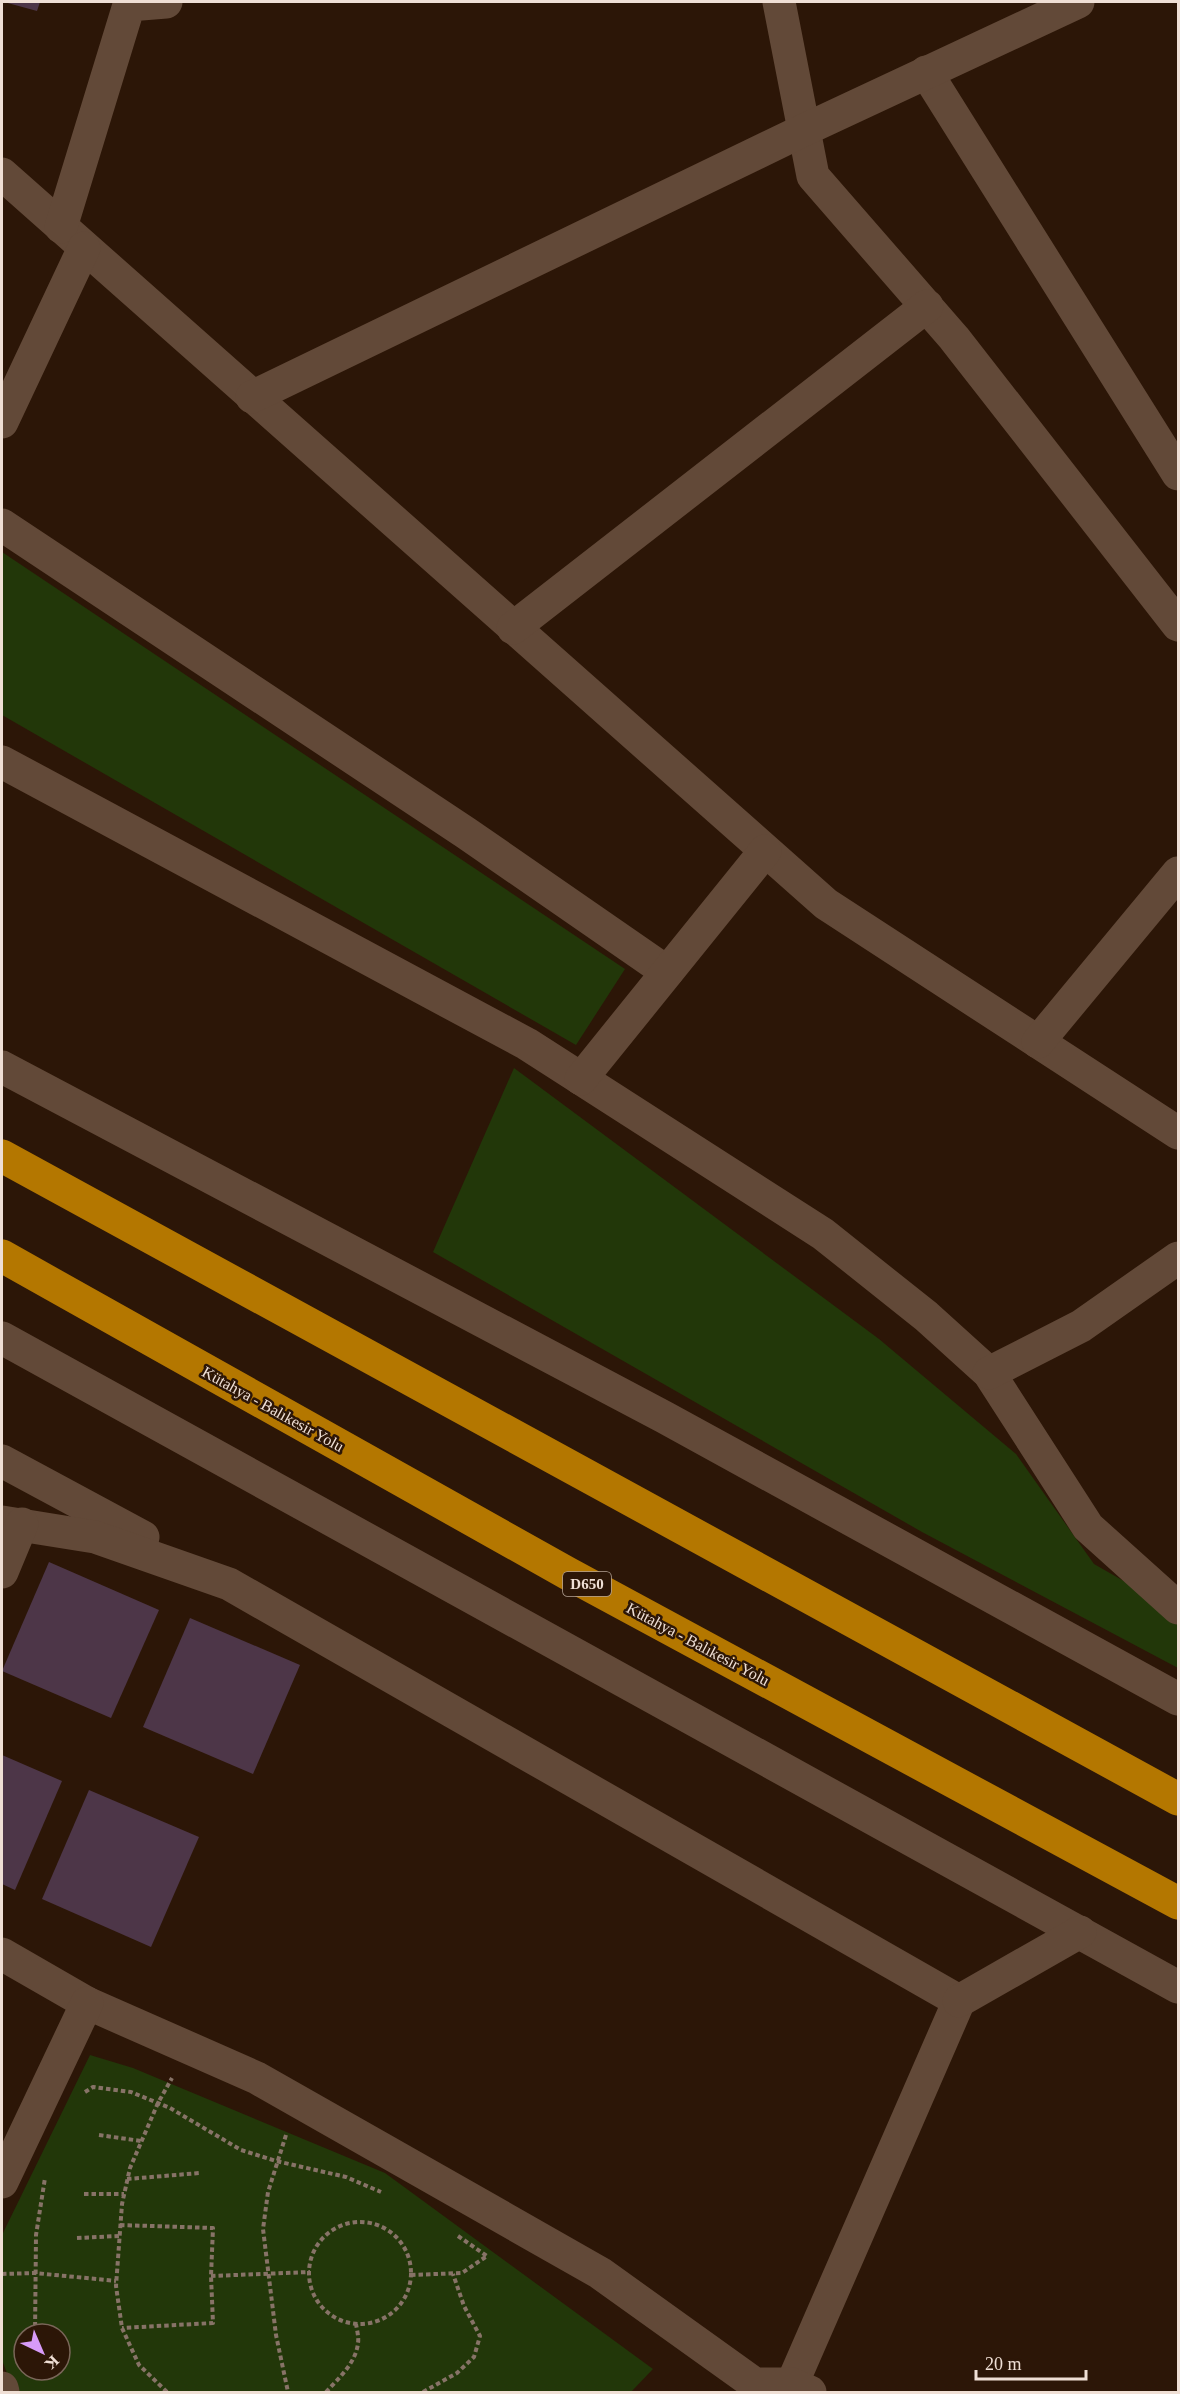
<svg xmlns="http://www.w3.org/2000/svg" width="1180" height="2394" font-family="Georgia,serif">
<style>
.green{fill:#223709;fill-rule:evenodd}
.building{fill:#4d3648}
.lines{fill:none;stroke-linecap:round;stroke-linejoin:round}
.path{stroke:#877367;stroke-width:4;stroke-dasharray:4.5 3;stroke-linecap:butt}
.minor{stroke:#624938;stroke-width:33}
.highway{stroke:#b47700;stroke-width:33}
.labels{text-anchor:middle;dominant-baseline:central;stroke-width:5;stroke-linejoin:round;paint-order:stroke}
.shield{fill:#2c1607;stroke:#b4a397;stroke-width:1.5}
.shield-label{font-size:15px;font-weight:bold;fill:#efdfd5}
.street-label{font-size:16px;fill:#efdfd5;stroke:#2c1607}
</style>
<rect width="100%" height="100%" fill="#2c1607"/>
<g class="green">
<path d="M2 552 625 969 576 1045 2 715Z"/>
<path d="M514 1068 879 1339 1016 1454 1094 1564 1178 1612V1668L922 1532 433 1252Z"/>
<path d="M90 2055 133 2068 385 2173 653 2369 631 2392H14L2 2360V2235ZM24 2334H60V2370H24Z"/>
</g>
<g class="building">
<path d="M4 2H40L37 11Z"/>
<path d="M49 1562 159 1610 111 1718 2 1671Z"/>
<path d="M190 1618 300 1665 253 1774 143 1727Z"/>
<path d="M2 1755 62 1781 15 1890 2 1884Z"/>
<path d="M89 1790 199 1837 151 1947 42 1899Z"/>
</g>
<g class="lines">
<g class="path">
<path d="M85 2092 93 2087 131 2092 170 2108 241 2150 276 2161 346 2177 381 2192"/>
<path d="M99 2135 141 2141"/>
<path d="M286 2135 268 2192 263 2229 276 2335 288 2392"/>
<path d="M127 2179 200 2173"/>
<path d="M84 2194H124"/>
<circle cx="360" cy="2273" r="51"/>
<path d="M120 2225 213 2228 211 2276 213 2323 122 2328"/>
<path d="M458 2236 487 2256"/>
<path d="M77 2238 119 2236"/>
<path d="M2 2274 35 2273 116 2281"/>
<path d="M411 2275 462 2273 487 2256"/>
<path d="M211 2276 310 2272"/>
<path d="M35 2334 36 2235 45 2178"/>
<path d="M167 2392 139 2365 122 2328 116 2286 122 2204 130 2168 158 2103 172 2078"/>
<path d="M326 2392C338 2379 356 2363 358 2343 359 2338 357 2330 356 2324"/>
<path d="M423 2392 457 2373 474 2357 480 2336 464 2306 453 2274"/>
</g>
<g class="minor">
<path d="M779 2 813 176 954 338 1178 625"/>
<path d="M926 72 1178 474"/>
<path d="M2 174 826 904 1178 1133"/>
<path d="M61 227 129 5 166 2"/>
<path d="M252 397 804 130 1078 2"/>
<path d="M2 422 84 248"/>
<path d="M2 525 466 833 667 972"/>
<path d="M513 628 927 306"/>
<path d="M2 762 527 1044 823 1234 926 1316 989 1373 1088 1527 1178 1608"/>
<path d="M1038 1042 1178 873"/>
<path d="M2 1067 664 1417 1178 1699"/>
<path d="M581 1079 765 851"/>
<path d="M2 1338 1178 1987"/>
<path d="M989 1373 1081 1326 1178 1258"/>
<path d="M2 1461 143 1537"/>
<path d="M2 1522 95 1537 229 1584 959 2001 792 2384"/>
<path d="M2 1572 22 1524"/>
<path d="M2 1954 87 2003 257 2078 600 2273 755 2384H792L810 2392"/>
<path d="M959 2001 1080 1932"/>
<path d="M2 2182 87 2003"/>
<path d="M2 2388 3 2392"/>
</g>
<g class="highway">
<path d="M2 1156 1178 1799"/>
<path d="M2 1256 567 1573 1178 1903"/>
</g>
</g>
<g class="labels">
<rect class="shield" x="563" y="1572" width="48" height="24" rx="4.5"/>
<g class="shield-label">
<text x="587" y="1584">D650</text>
</g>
<g class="street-label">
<text transform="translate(273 1409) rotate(29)">Kütahya - Balıkesir Yolu</text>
<text transform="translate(698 1644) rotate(28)">Kütahya - Balıkesir Yolu</text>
</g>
</g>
<rect width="1180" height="2394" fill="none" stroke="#efdfd5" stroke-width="6"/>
<g transform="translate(42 2352) rotate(136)"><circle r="28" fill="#2c1607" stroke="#7a6659" stroke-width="1.5"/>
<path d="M0-4.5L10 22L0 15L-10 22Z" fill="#d79bf9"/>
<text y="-9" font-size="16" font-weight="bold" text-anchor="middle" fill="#efdfd5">K</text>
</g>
<path d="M976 2370v9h110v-9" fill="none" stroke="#efdfd5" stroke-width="3"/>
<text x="985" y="2370" font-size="18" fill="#efdfd5" stroke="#2c1607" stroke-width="4.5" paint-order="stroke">20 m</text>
</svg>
